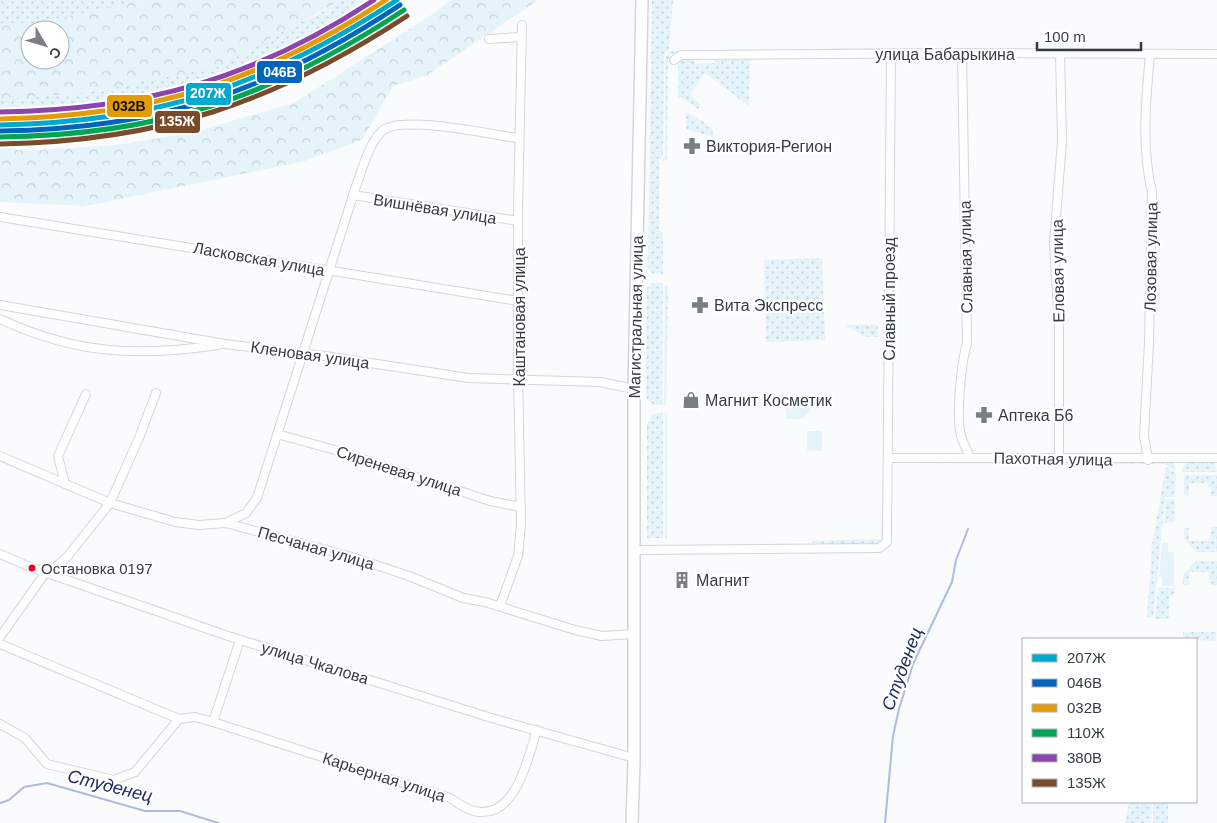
<svg xmlns="http://www.w3.org/2000/svg" width="1217" height="823" font-family="Arial,sans-serif">
<style>
.grass{fill:url(#grass-dots)}
.forest{fill:url(#forest-crowns);fill-rule:evenodd}
.park{fill:#e5f3fb}
.lines{fill:none;stroke-linecap:round;stroke-linejoin:round}
.stream{stroke:#aebbde;stroke-width:2}
.street-casing{stroke:#d2d7da;stroke-width:10}
.secondary-casing{stroke:#d2d7da;stroke-width:14}
.street{stroke:#fefeff;stroke-width:8}
.secondary{stroke:#fefeff;stroke-width:11}
.rail-1-casing{stroke:#fff;stroke-width:9}
.rail-2-casing{stroke:#fff;stroke-width:9}
.rail-3-casing{stroke:#fff;stroke-width:9}
.rail-4-casing{stroke:#fff;stroke-width:9}
.rail-5-casing{stroke:#fff;stroke-width:9}
.rail-6-casing{stroke:#fff;stroke-width:9}
.rail-1{stroke:#00a9ce;stroke-width:5}
.rail-2{stroke:#0065bd;stroke-width:5}
.rail-3{stroke:#e49c06;stroke-width:5}
.rail-4{stroke:#00a651;stroke-width:5}
.rail-5{stroke:#8e44ad;stroke-width:5}
.rail-6{stroke:#7a4b2a;stroke-width:5}
.bus-dot{fill:#e4002b;stroke:#fff;stroke-width:2}
.labels{text-anchor:middle;dominant-baseline:central;stroke-width:4.5;stroke-linejoin:round;paint-order:stroke}
.bus-label{font-size:15px;fill:#343d41;stroke:#fff;text-anchor:start}
.street-label{font-size:16px;fill:#343d41;stroke:#fff}
.poi-label{font-size:16px;fill:#343d41;stroke:#fff;text-anchor:start}
.water-label{font-size:18px;font-style:italic;fill:#1d2a65;stroke:#fff}
.line-badge{stroke:#fff;stroke-width:2}
.badge-label{font-size:14px;text-anchor:middle;font-weight:bold;fill:#fff}
.pale-badge-label{font-size:14px;text-anchor:middle;font-weight:bold;fill:#111}
</style>
<defs>
<pattern id="grass-dots" width="8" height="8" patternUnits="userSpaceOnUse" patternTransform="scale(1.25)"><rect width="8" height="8" fill="#e5f3fb"/><path d="M2 2h.1M6 6h.1" fill="none" stroke="#c5d1d8" stroke-width="1.8" stroke-linecap="round"/></pattern>
<pattern id="forest-crowns" width="20" height="18" patternUnits="userSpaceOnUse" patternTransform="scale(1.25)"><rect width="20" height="18" fill="#e5f3fb"/><path d="M2 6a3 3 0 1 1 6 0M12 15a3 3 0 1 1 6 0" fill="none" stroke="#c5d1d8"/></pattern>
</defs>
<rect width="100%" height="100%" fill="#f9fbfd"/>
<g class="grass">
<path d="M0 0H143L36 23H0Z"/>
<path d="M341 0H377L303 44 220 81 130 105 37 115 0 114V99L86 93 314 17Z"/>
<path d="M652 0H673L669 49 664 56 663 155 659 161V230L663 234V274H653L648 267Z"/>
<path d="M874 48H952L670 54 668 60 667 159 661 162 665 157V58L670 51Z"/>
<path d="M692 58 696 64 714 63 717 58 750 59 749 106 705 73 690 94 701 105 698 109 681 97 678 98V61Z"/>
<path d="M686 111 712 128 713 137 686 129Z"/>
<path d="M822 258 825 340 766 342 764 260Z"/>
<path d="M652 283H663L662 405H653L646 398 647 288Z"/>
<path d="M665 285 668 289 666 405H664Z"/>
<path d="M845 325H878V337H865Z"/>
<path d="M658 413H663V538H647V424L652 415Z"/>
<path d="M665 413 667 417V538H665Z"/>
<path d="M921 461 1172 463 1175 465 1176 472 1165 464 917 463Z"/>
<path d="M1187 463H1215L1217 472H1182L1183 466Z"/>
<path d="M1166 467 1176 474 1175 497H1165L1153 620 1152 622 1153 617H1147L1152 545Z"/>
<path d="M1184 475H1217V496H1211V488L1209 487 1208 483H1189V496L1184 495Z"/>
<path d="M883 480 884 540 881 545H814L812 541 881 539Z"/>
<path d="M1166 499H1175V521L1164 524Z"/>
<path d="M1211 527H1217V552H1196L1184 538V528H1189V541H1208L1211 535Z"/>
<path d="M1196 561H1217V585H1211L1208 572H1189V585H1183V575Z"/>
<path d="M1158 588H1175L1174 594 1169 595V617L1166 619H1155Z"/>
<path d="M1183 632H1216V639L1214 641 1183 639Z"/>
<path d="M1129 802H1152L1151 823H1125Z"/>
<rect x="1153" y="802" width="15" height="21"/>
</g>
<g class="forest">
<path d="M143 0H341L217 67 86 93 0 99V23H36ZM30 30H60V60H30Z"/>
<path d="M451 0H538L426 76 393 86 362 140 301 162 86 206 0 202V147L24 151 116 145 191 133 294 103 430 16Z"/>
</g>
<g class="park">
<path d="M785 402H817L803 419H787Z"/>
<path d="M807 431H822V451L807 450Z"/>
<path d="M1162 543H1168V551L1174 553V586H1162V577H1159Z"/>
</g>
<g class="lines">
<g class="stream">
<path d="M0 803 9 800 24 787 47 783 145 811H180L218 823"/>
<path d="M885 823 893 736 899 709 913 664 952 582 956 560 968 529"/>
</g>
<g class="street-casing">
<g id="street">
<path d="M489 39 520 37"/>
<path d="M962 53 967 343C961 364 956 415 961 436 963 444 968 449 969 458"/>
<path d="M674 60 681 55 962 53 1217 54"/>
<path d="M353 195 518 221"/>
<path d="M0 217 518 301"/>
<path d="M0 305 225 344 325 356 468 378 600 382 634 389"/>
<path d="M0 319C75 354 137 357 218 345"/>
<path d="M277 434 335 450 490 501 521 507"/>
<path d="M0 456 110 503 175 522 199 525 226 523 352 557 409 576 463 598 485 602 575 630 602 636 634 634"/>
<path d="M888 458H1217"/>
<path d="M1059 458V328L1054 243 1062 141 1060 54"/>
<path d="M1148 460 1144 436 1149 343 1152 192C1141 147 1146 99 1150 54"/>
<path d="M65 484 58 456 86 394"/>
<path d="M226 523 246 513 257 498 356 186C363 168 368 145 382 131 400 114 493 135 518 138"/>
<path d="M634 550 879 548 887 542 891 53"/>
<path d="M0 554 30 567 228 636 495 719 634 758"/>
<path d="M500 606 518 556 521 524 518 372V210L522 25"/>
<path d="M0 637 46 572 57 566 67 557 110 503 139 438 156 393"/>
<path d="M0 644 179 719 195 717 213 722 240 640"/>
<path d="M213 722 450 798C457 802 465 809 474 811 516 821 528 757 537 730"/>
<path d="M0 724 25 738 47 764 114 780 135 772 179 719"/>
</g>
</g>
<g class="secondary-casing">
<path id="secondary" d="M632 823 634 762V389L642 0"/>
</g>
<use href="#street" class="street"/>
<use href="#secondary" class="secondary"/>
<g class="rail-1-casing">
<path id="rail-1" d="M0 125C157 122 266 86 397 0"/>
</g>
<g class="rail-2-casing">
<path id="rail-2" d="M0 131C158 129 269 92 400 5"/>
</g>
<g class="rail-3-casing">
<path id="rail-3" d="M0 119C150 116 261 82 386 0"/>
</g>
<g class="rail-4-casing">
<path id="rail-4" d="M0 137C159 135 271 98 404 10"/>
</g>
<g class="rail-5-casing">
<path id="rail-5" d="M0 112C142 110 255 79 374 0"/>
</g>
<g class="rail-6-casing">
<path id="rail-6" d="M0 144C161 141 274 103 407 16"/>
</g>
<use href="#rail-1" class="rail-1"/>
<use href="#rail-2" class="rail-2"/>
<use href="#rail-3" class="rail-3"/>
<use href="#rail-4" class="rail-4"/>
<use href="#rail-5" class="rail-5"/>
<use href="#rail-6" class="rail-6"/>
</g>
<defs>
<g id="pharmacy-bare" transform="scale(1.35)"><path d="M-2-6h4v4h4v4h-4v4h-4v-4h-4v-4h4Z" fill="#798083" stroke="#fff" stroke-width="2.5" paint-order="stroke"/></g>
<g id="shop-bare" transform="scale(1.35)"><path d="M-5-2.5h2.3a2.7 3.5 0 0 1 5.4 0H5L5.5 6h-11ZM-1.5-2.5h3a1.5 2.3 0 0 0-3 0Z" fill="#798083" stroke="#fff" stroke-width="2.5" paint-order="stroke"/></g>
<g id="building-bare" transform="scale(1.35)"><path d="M-4-6H4V6H1V3H-1V6H-4ZM-2.5-4.3h1.7v1.8h-1.7ZM.8-4.3h1.7v1.8H.8ZM-2.5-1h1.7V.8h-1.7ZM.8-1h1.7V.8H.8Z" fill="#798083" stroke="#fff" stroke-width="2.5" paint-order="stroke"/></g>
</defs>
<g fill-rule="evenodd">
<use href="#pharmacy-bare" x="692" y="146"/>
<use href="#pharmacy-bare" x="700" y="305"/>
<use href="#shop-bare" x="691" y="400"/>
<use href="#pharmacy-bare" x="984" y="415"/>
<use href="#building-bare" x="682" y="580"/>
</g>
<circle class="bus-dot" cx="32" cy="568" r="4.5"/>
<g class="labels">
<g class="bus-label">
<text x="41" y="568">Остановка 0197</text>
</g>
<g class="street-label">
<text x="945" y="54">улица Бабарыкина</text>
<text transform="translate(435 209) rotate(9)">Вишнёвая улица</text>
<text transform="translate(966 257) rotate(-91)">Славная улица</text>
<text transform="translate(1151 257) rotate(-89)">Лозовая улица</text>
<text transform="translate(259 259) rotate(10)">Ласковская улица</text>
<text transform="translate(1058 271) rotate(-91)">Еловая улица</text>
<text transform="translate(889 299) rotate(-90)">Славный проезд</text>
<text transform="translate(519 317) rotate(-90)">Каштановая улица</text>
<text transform="translate(636 317) rotate(-89)">Магистральная улица</text>
<text transform="translate(310 355) rotate(8)">Кленовая улица</text>
<text transform="translate(1053 459) rotate(1)">Пахотная улица</text>
<text transform="translate(399 471) rotate(18)">Сиреневая улица</text>
<text transform="translate(316 548) rotate(16)">Песчаная улица</text>
<text transform="translate(315 663) rotate(17)">улица Чкалова</text>
<text transform="translate(384 777) rotate(18)">Карьерная улица</text>
</g>
<g class="poi-label">
<text x="706" y="146">Виктория-Регион</text>
<text x="714" y="305">Вита Экспресс</text>
<text x="705" y="400">Магнит Косметик</text>
<text x="998" y="415">Аптека Б6</text>
<text x="696" y="580">Магнит</text>
</g>
<g class="water-label">
<text transform="translate(902 669) rotate(-70)">Студенец</text>
<text transform="translate(110 786) rotate(14)">Студенец</text>
</g>
</g>
<g class="line-badge">
<rect x="256" y="60" width="47" height="24" rx="5" fill="#0065bd"/>
<rect x="185" y="82" width="47" height="24" rx="5" fill="#00a9ce"/>
<rect x="106" y="94" width="47" height="24" rx="5" fill="#e49c06"/>
<rect x="154" y="110" width="47" height="24" rx="5" fill="#7a4b2a"/>
</g>
<g class="badge-label">
<text x="280" y="77">046В</text>
<text x="208" y="98">207Ж</text>
<text x="177" y="126">135Ж</text>
</g>
<g class="pale-badge-label">
<text x="129" y="111">032В</text>
</g>
<rect x="1022" y="638" width="175" height="165" fill="#ffffff" stroke="#aeb1b3"/>
<rect x="1032" y="654" width="25" height="8" fill="#00a9ce" stroke="#aeb1b3"/>
<text x="1067" y="663" font-size="15" fill="#343d41">207Ж</text>
<rect x="1032" y="679" width="25" height="8" fill="#0065bd" stroke="#aeb1b3"/>
<text x="1067" y="688" font-size="15" fill="#343d41">046В</text>
<rect x="1032" y="704" width="25" height="8" fill="#e49c06" stroke="#aeb1b3"/>
<text x="1067" y="713" font-size="15" fill="#343d41">032В</text>
<rect x="1032" y="729" width="25" height="8" fill="#00a651" stroke="#aeb1b3"/>
<text x="1067" y="738" font-size="15" fill="#343d41">110Ж</text>
<rect x="1032" y="754" width="25" height="8" fill="#8e44ad" stroke="#aeb1b3"/>
<text x="1067" y="763" font-size="15" fill="#343d41">380В</text>
<rect x="1032" y="779" width="25" height="8" fill="#7a4b2a" stroke="#aeb1b3"/>
<text x="1067" y="788" font-size="15" fill="#343d41">135Ж</text>
<g transform="translate(45 45) rotate(128)"><circle r="24" fill="#ffffff" stroke="#aeb1b3"/>
<path d="M0-4L9 19L0 12L-9 19Z" fill="#798083"/>
<text y="-8" font-size="14" font-weight="bold" text-anchor="middle" fill="#343d41">С</text>
</g>
<path d="M1037 42v8h104v-8" fill="none" stroke="#343d41" stroke-width="2.5"/>
<text x="1044" y="42" font-size="15" fill="#343d41" stroke="#ffffff" stroke-width="4" paint-order="stroke">100 m</text>
</svg>
